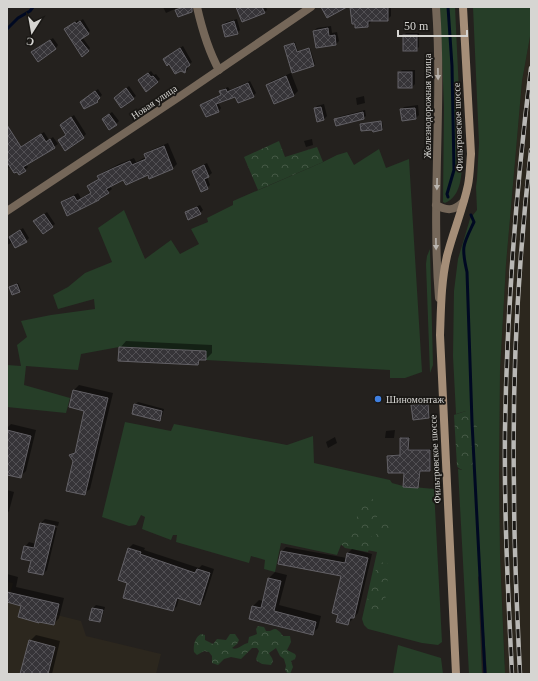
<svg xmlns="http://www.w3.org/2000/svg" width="538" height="681" font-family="'Times New Roman',serif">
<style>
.built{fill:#2c271e}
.green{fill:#263e28}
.forest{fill:url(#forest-crowns)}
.shadow{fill:#0007}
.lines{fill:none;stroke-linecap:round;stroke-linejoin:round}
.stream{stroke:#000922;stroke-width:3}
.building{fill:url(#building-cross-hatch);stroke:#636166}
.minor{stroke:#756759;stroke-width:8}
.secondary{stroke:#a58e78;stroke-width:8}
.rail-casing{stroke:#b9b8b5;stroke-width:4.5}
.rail{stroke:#1a1815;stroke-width:3;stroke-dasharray:9;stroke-linecap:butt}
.oneway{fill:#b9b4ae}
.shop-dot{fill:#3f7fe0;stroke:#1a1815;stroke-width:1.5}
.labels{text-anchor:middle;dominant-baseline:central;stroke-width:3.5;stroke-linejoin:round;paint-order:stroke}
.street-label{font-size:10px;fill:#d6d5d2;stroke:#1a1815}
.poi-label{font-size:10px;fill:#d6d5d2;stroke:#1a1815;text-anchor:start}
</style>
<defs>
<pattern id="forest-crowns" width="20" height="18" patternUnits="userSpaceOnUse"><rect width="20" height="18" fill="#263e28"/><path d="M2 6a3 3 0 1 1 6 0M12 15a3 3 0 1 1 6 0" fill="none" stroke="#455946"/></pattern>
<pattern id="building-cross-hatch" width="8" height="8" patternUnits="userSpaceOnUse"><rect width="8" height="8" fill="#363438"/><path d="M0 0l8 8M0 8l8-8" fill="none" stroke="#525054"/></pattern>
</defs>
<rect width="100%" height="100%" fill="#24211e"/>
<g class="built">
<path d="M531 31V674H495L505 664 500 554 499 474 500 370 506 264 522 81Z"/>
<path d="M7 582 13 583 10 594 59 604 57 615 81 621 86 636 161 654 156 674H7Z"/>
</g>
<g class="green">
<path d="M440 7H455L462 157C462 173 462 196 445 203L443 202 444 107Z"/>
<path d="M473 7H531V31L522 81 506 264 500 370 499 474 500 554 505 674H487L480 575 478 577 482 674H469L458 469 462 470 466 411 456 414 453 356 454 291 458 259 470 219 477 210 476 187 477 179 479 143Z"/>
<path d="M379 149 386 168 409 159 422 372 405 378H390V370L206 360V351L119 347 81 354 78 370 26 366 24 385 70 398 66 413 7 407V365L21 366 17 345 27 337 21 321 51 315 95 309 94 299 58 309 53 295 68 287 85 273 112 262 98 228 124 210 145 259 171 240 180 254 199 244 191 229 208 222 207 218 233 205V201L323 162 337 155 347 152 354 165Z"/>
<path d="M430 249 433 365 430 373 426 264 427 256Z"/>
<path d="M125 422 171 431 174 424 287 445 313 436 314 463 390 480 392 483 403 486 434 489 442 642 438 645 422 643 368 629 364 625 362 619 377 552 341 545 337 555 281 543 275 572 264 569 265 560 251 556 249 563 176 542 177 535H173L171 540 142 529 145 517 141 515 136 525 129 526 102 517Z"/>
<path d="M398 645 441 658 443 674H393Z"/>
</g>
<g class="forest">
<path d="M279 141 285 157 317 147 323 162 258 190 244 157Z"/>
<path d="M466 411 477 427 478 446 471 470C466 470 460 471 457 466L454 415Z"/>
<path d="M365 499H372L379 503C379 515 375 520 373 530 371 538 371 545 368 552L345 548 342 545C343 533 344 531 354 526L360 507Z"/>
<path d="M387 524C391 529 390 533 387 539L382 540 377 537 375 531 379 525Z"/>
<path d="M384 562 390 565 391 570 384 591 386 599 384 608 381 615C361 618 366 603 370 592 373 582 374 573 378 564Z"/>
<path d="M258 626 264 627 266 631H270L274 629H276L280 632 283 636H290L291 642 287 650 295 654 296 656 295 659 291 661 293 667 290 674H288L285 670 286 666 284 659 280 656 276 648 269 653C271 658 275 659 271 665L262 664 257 661 256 659 259 651 257 648H252L241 659 231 657 224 659 218 665 212 663V656L209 652 204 651 197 655 194 652C193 646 195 637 201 634L205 635V640L213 644 217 639 226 640 230 634H235L239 640 237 644 232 648C237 651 242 644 248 643L249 637 257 634 256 629Z"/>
</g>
<g class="shadow">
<path d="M163 7H177V8L166 13Z"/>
<path d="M239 7H266L267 10 264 12Z"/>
<path d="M351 7H391V16L387 20H372L368 26Z"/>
<path d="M83 19 90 31 82 37 90 48 88 51 68 27 78 20 79 22Z"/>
<path d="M237 19 240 30 237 33 223 25 226 22Z"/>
<path d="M331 26 332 33 337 32 339 41 336 44 317 47 314 31 317 28Z"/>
<path d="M406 33H419V47L416 50 404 36Z"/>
<path d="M53 38 58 45 56 48 35 49Z"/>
<path d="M295 42 298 52 310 48 315 64 314 65 285 46Z"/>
<path d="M183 46 192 62 188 65V69L185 72 164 59Z"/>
<path d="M402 70H415V84L412 87 399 73Z"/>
<path d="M151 71 154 75 156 74 160 79 157 82 142 78Z"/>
<path d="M291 73 298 91 294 95 275 103 267 85 272 81Z"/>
<path d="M250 81 256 93 253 96H236L218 102 221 108 219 111 204 103 221 94 220 91 223 89 228 87 230 90Z"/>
<path d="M129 86 136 96 133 98H115Z"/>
<path d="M98 89 102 95 99 98 81 102Z"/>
<path d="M364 96 365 103 357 105 356 98Z"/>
<path d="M324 104 327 116 324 119 315 108 317 106Z"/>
<path d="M418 105 419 115 416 118 401 110 404 107Z"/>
<path d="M365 110 366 116 363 118 335 120 338 117Z"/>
<path d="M112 112 119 121 116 124 103 119Z"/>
<path d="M74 115 86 134 83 137 67 135 61 125Z"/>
<path d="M382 121 383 128 382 129 374 131 361 125Z"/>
<path d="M44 132 49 140 53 137 58 144 33 161 23 146Z"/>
<path d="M7 137 28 167 25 170 11 166 7 169Z"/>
<path d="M312 139 313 145 306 147 304 141Z"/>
<path d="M168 143 177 164 173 168 150 177 148 174 124 178 110 186 112 189 98 200 62 203 66 199 78 193 81 198 91 192 88 186 99 178 98 177 102 173 119 164 134 158 136 162 146 157 145 155 149 151Z"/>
<path d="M207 163 212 173 207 177 210 185 207 188 193 171 196 168Z"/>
<path d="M200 205 203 210 200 213H186L189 210Z"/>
<path d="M47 212 55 224 52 226 35 221Z"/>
<path d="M23 228 29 238 26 241 13 242 7 245V238Z"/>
<path d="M18 283 21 290 13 294 10 287Z"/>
<path d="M126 341 212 345V353L206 359H202L198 364 120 348Z"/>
<path d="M79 385 113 393 90 489 84 494 74 460 70 456 76 450 86 410 74 390Z"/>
<path d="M138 402 164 409 162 417 160 420 135 405Z"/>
<path d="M428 403 430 416 429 417 412 405Z"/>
<path d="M11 424 36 430 26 471 20 477 7 474V428Z"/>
<path d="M395 430 394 438H385L386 431Z"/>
<path d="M335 437 337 443 328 448 326 442Z"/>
<path d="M403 437H410L409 449H431V469L429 470H421L419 486 418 487 405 472 388 456 390 455 401 454V438Z"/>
<path d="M7 490 14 492 9 511 7 514Z"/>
<path d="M45 519 59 522 58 526 43 522V524L57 528 47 570 43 574 32 561 25 547 29 542 36 544 41 523Z"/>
<path d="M133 544 145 548 144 550 199 568 202 565 214 569 204 600 200 604 179 598 177 606 173 610 129 582 119 579 129 548Z"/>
<path d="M286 547 347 558 348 553 352 549 372 554 358 613 348 624 339 614 343 575 282 551Z"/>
<path d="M275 572 287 575 279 605 321 616 318 628 312 634 253 606 259 600 263 601 269 578Z"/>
<path d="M7 574 18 577 16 587 64 598 59 618 54 624 22 605 7 601Z"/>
<path d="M96 605 105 607 102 618 99 621 93 608Z"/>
<path d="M36 635 60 641 52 674H21L30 641Z"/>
</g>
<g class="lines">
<g class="stream">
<path d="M7 29 18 18 30 11 33 7"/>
<path d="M448 197 447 194 454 170 452 66 448 7"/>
<path d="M471 215 474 222C463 245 461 246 467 272L472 422 485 674"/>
</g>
</g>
<g class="building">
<path d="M184 7H192V12L178 17 175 10Z"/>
<path d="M236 7H262L265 13 242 22Z"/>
<path d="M321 7H347L327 18Z"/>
<path d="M350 7H388V21H368V27L355 28V24H352Z"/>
<path d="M80 21 89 34 80 40 89 51 82 57 64 29 75 22 76 24Z"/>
<path d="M234 21 238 34 225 37 222 25Z"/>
<path d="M328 28 329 36 335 35 336 45 316 48 313 31Z"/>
<rect x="403" y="35" width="14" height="16"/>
<path d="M50 40 56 49 38 62 31 52Z"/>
<path d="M294 43 297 52 309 48 314 66 292 73 284 46Z"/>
<path d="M180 48 190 65 186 68 185 73 181 71 175 74 169 64 167 66 163 59Z"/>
<rect x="398" y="72" width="14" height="16"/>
<path d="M148 73 151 77 153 76 158 82 146 92 138 80Z"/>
<path d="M286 76 294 96 274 104 266 85Z"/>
<path d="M248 83 254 97 238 103 235 97 216 104 219 112 206 117 200 105 221 95 219 91 226 89 227 92Z"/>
<path d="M126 88 134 99 121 108 114 98Z"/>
<path d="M95 91 100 98 97 101 98 102 84 109 80 102Z"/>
<path d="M321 107 324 120 317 122 314 108Z"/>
<path d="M415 108 416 119 402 121 400 109Z"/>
<path d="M363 112 364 119 336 126 334 119Z"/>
<path d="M109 114 117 125 109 130 102 119Z"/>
<path d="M71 117 84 138 65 151 58 140 66 135 60 125Z"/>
<path d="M381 121 382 130 373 132 372 130 361 131 360 124Z"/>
<path d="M7 125 21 147 41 134 46 142 50 139 55 148 23 167 26 171 19 175 17 172 14 173 7 162Z"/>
<path d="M164 146 173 169 149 179 148 175 126 185 123 180 106 189 109 193 99 199V200L67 216 61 202 74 196 77 201 91 193 87 186 99 179 97 176 114 168 130 161 132 165 146 159 144 154Z"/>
<path d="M204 165 209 177 204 179 208 189 201 192 192 171Z"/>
<path d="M197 207 201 214 188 220 185 212Z"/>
<path d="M44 214 53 227 43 234 33 221Z"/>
<path d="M20 230 27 242 15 248 9 237Z"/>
<path d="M17 284 20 292 12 295 9 287Z"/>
<path d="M119 347 206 351V360H199L198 365 118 361Z"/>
<path d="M73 390 108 398 85 495 66 491 73 461 69 455 75 453 84 411 69 407Z"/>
<path d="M428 403 429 418 413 420 411 405Z"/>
<path d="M134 404 162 411 160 421 132 414Z"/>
<path d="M7 430 31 436 21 478 7 475Z"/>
<path d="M400 438H409L408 450H430V471H420L418 488 403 487 404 473H388L387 456 400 455Z"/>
<path d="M40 523 55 526 43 575 28 572 31 561 21 559 24 546 34 548Z"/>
<path d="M128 548 141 552 140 554 195 573 197 569 210 573 200 605 177 598 173 611 123 598 127 583 118 580Z"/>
<path d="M281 551 345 563 347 553 368 558 354 618H350L348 625 336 622 338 615 332 613 341 576 278 564Z"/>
<path d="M268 578 281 581 274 611 316 622 313 635 249 619 252 606 261 608Z"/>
<path d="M7 592 59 604 54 625 39 622V623L18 617 21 606 7 602Z"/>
<path d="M92 608 103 610 100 622 89 620Z"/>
<path d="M29 640 55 647 48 674H20Z"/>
</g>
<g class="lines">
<g class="minor">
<path d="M197 7C202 29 208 50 219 70"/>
<path d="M436 7C443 104 431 201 439 298"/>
<path d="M436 205C447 211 454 211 463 202"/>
<path d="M7 211 179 97 311 7"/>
</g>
<path class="secondary" d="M456 674 440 335C441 309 441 282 447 256 453 232 463 209 468 185 470 175 470 164 471 154L463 7"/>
<g class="rail-casing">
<g id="rail">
<path d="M512 674C508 593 504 511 505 430 507 309 516 188 531 68"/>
<path d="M520 674C517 613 514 551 514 490 512 377 518 262 531 150"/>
</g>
</g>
<use href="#rail" class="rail"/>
</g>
<defs><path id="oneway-solid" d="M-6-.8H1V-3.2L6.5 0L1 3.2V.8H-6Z"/></defs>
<g class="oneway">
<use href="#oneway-solid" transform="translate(438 74) rotate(89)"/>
<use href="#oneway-solid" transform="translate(437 184) rotate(91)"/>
<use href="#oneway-solid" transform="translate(436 244) rotate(89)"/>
</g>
<circle class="shop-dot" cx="378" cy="399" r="4"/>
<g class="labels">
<g class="street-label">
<text transform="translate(154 102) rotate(-34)">Новая улица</text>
<text transform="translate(427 106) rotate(-90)">Железнодорожная улица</text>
<text transform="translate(458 127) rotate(-92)">Фильтровское шоссе</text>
<text transform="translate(435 459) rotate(-93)">Фильтровское шоссе</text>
</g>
<g class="poi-label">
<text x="386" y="399">Шиномонтаж</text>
</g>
</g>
<rect width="538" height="681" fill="none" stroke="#d6d5d2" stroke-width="16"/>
<g transform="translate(32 32) rotate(191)" stroke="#1a1815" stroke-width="3" paint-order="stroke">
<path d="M0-3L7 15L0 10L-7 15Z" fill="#d6d5d2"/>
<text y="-6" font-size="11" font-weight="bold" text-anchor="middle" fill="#d6d5d2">С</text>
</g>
<path d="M398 30v6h69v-6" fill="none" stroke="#d6d5d2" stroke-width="2"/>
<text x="404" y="30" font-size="12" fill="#d6d5d2" stroke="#1a1815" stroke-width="3" paint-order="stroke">50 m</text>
</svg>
